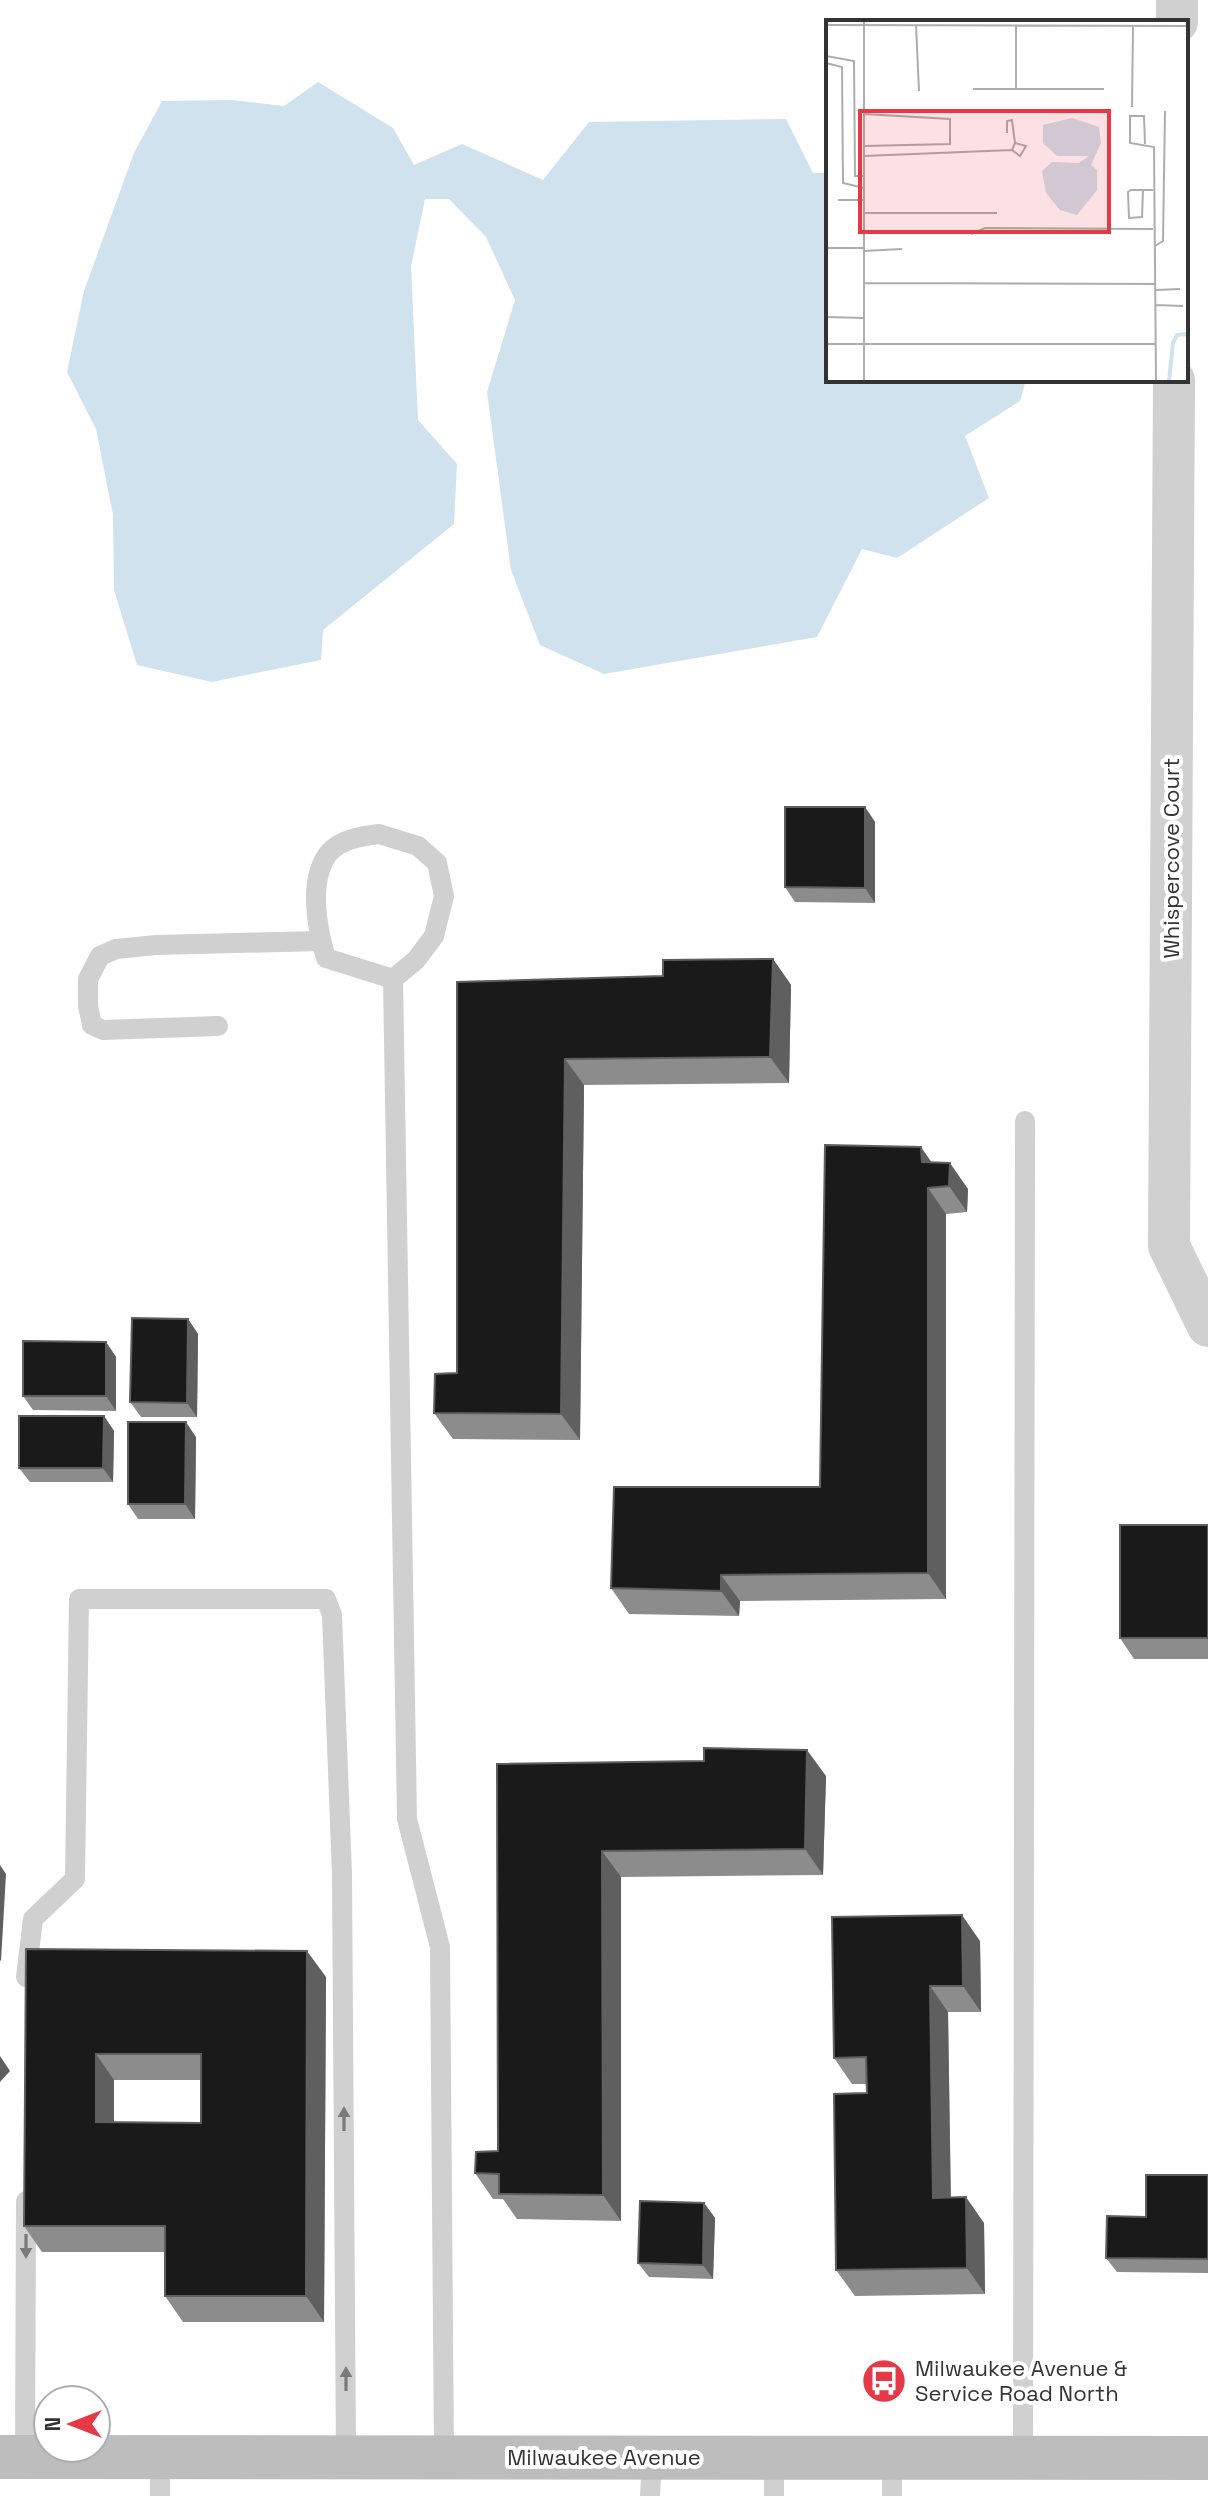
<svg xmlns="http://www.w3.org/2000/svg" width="1208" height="2496" font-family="'Space Grotesk',sans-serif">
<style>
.water{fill:#cfe2ee}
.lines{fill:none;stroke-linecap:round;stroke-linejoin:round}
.lane{stroke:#d0d0d0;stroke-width:20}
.street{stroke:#d0d0d0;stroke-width:42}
.secondary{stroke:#bdbdbd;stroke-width:44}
.wall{fill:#8c8c8c;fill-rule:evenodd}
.shaded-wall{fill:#5f5f5f}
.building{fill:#1a1a1a;stroke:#5f5f5f;stroke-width:2;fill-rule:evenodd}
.oneway{fill:#7a7a7a}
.labels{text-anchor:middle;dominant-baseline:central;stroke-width:8;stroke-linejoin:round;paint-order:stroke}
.street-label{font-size:22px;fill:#333;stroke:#fff}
.poi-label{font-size:22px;fill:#333;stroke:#fff;text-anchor:start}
.inset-river{fill:none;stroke:#cfe2ee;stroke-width:4}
.inset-road{fill:none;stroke:#adadad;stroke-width:2}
.view{fill:#e63946;fill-opacity:0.15;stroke:#e63946;stroke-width:4}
.inset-edge{fill:none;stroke:#333;stroke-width:4}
</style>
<rect width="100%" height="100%" fill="#fff"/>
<path class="water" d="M318 82 393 128 414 165 462 144 543 180 589 122 786 119 813 173H828V380H1026L1020 401 965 436 989 498 897 558 862 549 817 637 604 674 540 645 511 570 487 392 515 300 486 237 449 199H425L411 266 418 420 457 464 454 524 323 630 321 660 212 682 137 665 114 590 113 515 96 429 67 372 84 291 134 153 162 101 231 100 284 106Z"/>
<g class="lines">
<g class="lane">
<path d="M379 834 418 846 437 863 444 896 434 936 416 960 393 979 326 958C317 928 308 881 328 854 340 839 362 836 379 834Z"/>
<path d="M393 979 407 1819 440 1947 444 2457"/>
<path d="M218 1026 103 1030 92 1025 88 1006V979L100 956 116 949 156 945 321 941"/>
<path d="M26 1977 33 1919 75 1879 79 1599H326L332 1615 342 1875 346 2457"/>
<path d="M25 2457 26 2201"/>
<path d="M160 2457V2496"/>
<path d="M892 2457V2496"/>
<path d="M1023 2458 1025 1121"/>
<path d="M650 2496 652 2457"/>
<path d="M774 2496V2457"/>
</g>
<g class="street">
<path d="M1177 22V0"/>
<path d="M1174 380 1169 1246 1208 1326"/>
</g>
<path class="secondary" d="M0 2457 1208 2458"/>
</g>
<g class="wall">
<path d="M865 807 875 822V903L795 902 785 887Z"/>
<path d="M773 959 791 985 789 1083 584 1085 580 1440 453 1439 434 1413 457 1373V982L663 976Z"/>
<path d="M931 1163 968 1189 967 1212 946 1214V1599L740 1601 739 1616 629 1614 611 1588 820 1487Z"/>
<path d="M188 1319 198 1334 197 1417H141L130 1402Z"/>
<path d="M106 1342 116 1357V1411L33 1410 23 1396Z"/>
<path d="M104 1416 114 1431 113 1482H30L19 1468Z"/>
<path d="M196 1437 195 1519H138L128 1504Z"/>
<path d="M1208 1525V1659H1134L1120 1638Z"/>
<path d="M497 1764 826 1776 823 1875 621 1877V2221L517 2219 503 2199H493L475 2173 498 2151Z"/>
<path d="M980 1941 981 2012H948L951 2197 984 2223 985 2294 855 2296 836 2270 867 2093V2084H852L834 2058Z"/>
<path d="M26 1949 326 1977 324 2322H183L165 2296V2252H42L24 2226ZM114 2080H201V2123L114 2122Z"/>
<path d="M1208 2175V2273L1117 2272 1106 2258 1146 2217Z"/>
<path d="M704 2203 715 2218 713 2279 649 2277 638 2263Z"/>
</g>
<g class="shaded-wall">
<path d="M865 807 875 822V903L865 888Z"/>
<path d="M773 959 791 985 789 1083 770 1057Z"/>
<path d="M565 1059 584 1085 580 1440 561 1414Z"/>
<path d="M921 1147 939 1173 941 1188 922 1162Z"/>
<path d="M950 1163 968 1189 967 1212 949 1186Z"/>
<path d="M928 1188 946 1214V1599L928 1573Z"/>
<path d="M188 1319 198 1334 197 1417 187 1403Z"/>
<path d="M106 1342 116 1357V1411L106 1396Z"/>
<path d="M104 1416 114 1431 113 1482 103 1468Z"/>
<path d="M186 1422 196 1437 195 1519 185 1504Z"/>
<path d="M721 1575 740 1601 739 1616 721 1591Z"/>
<path d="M807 1750 826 1776 823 1875 805 1849Z"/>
<path d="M602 1851 621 1877V2221L603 2195Z"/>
<path d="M0 1865 6 1874 1 1961 0 1960Z"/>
<path d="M962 1915 980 1941 981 2012 963 1986Z"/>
<path d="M307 1951 326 1977 324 2322 306 2296Z"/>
<path d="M930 1986 948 2012 951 2224 933 2198Z"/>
<path d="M96 2054 114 2080V2148L96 2122Z"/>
<path d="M0 2056 10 2071 0 2082Z"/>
<path d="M966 2197 984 2223 985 2294 967 2268Z"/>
<path d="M704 2203 715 2218 713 2279 703 2265Z"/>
</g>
<g class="building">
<path d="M785 807H865V888L785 887Z"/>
<path d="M773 959 770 1057 565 1059 561 1414 434 1413 435 1374 457 1373V982L663 976V960Z"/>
<path d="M825 1145 921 1147 922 1162 950 1163 949 1186 928 1188V1573L721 1575V1591L611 1588 614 1487H820Z"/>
<path d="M132 1318 188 1319 187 1403 130 1402Z"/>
<path d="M23 1341 106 1342V1396H23Z"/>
<path d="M19 1416H104L103 1468H19Z"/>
<path d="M128 1422H186L185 1504H128Z"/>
<rect x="1120" y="1525" width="88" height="113"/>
<path d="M704 1748 807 1750 805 1849 602 1851 603 2195 499 2194V2174L475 2173 476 2152 498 2151 497 1764 704 1761Z"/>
<path d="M962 1915 963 1986H930L933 2198 966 2197 967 2268 836 2270 834 2094 867 2093 866 2057 834 2058 832 1917Z"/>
<path d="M26 1949 307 1951 306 2296H165V2226H24ZM96 2054H201V2123L96 2122Z"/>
<path d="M1146 2175H1208V2259L1106 2258 1107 2216 1146 2217Z"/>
<path d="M640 2201 704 2203 703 2265 638 2263Z"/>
</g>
<defs><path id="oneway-solid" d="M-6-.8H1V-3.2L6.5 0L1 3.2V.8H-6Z" transform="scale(2)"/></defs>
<g class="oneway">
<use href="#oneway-solid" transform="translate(344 2119) rotate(-90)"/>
<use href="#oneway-solid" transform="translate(26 2246) rotate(90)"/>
<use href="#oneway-solid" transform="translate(346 2379) rotate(-90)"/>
</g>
<defs>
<g id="bus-disc" transform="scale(2.3)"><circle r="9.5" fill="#e63946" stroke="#fff"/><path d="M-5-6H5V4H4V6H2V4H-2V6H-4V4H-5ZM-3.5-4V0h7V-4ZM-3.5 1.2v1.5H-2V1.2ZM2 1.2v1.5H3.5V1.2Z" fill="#fff"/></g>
</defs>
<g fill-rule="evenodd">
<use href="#bus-disc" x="884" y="2381"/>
</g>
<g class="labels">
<g class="street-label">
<text transform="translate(1171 858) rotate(-90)">Whispercove Court</text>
<text x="604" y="2457">Milwaukee Avenue</text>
</g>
<g class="poi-label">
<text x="915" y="2368">Milwaukee Avenue &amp;<tspan x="915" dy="25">Service Road North</tspan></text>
</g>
</g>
<g transform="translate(826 20)">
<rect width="362" height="362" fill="#fff"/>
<path d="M246 98 273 107 275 123 265 145 271 150V170L251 195 234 190 220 173 216 151 226 142 253 143 263 136H231L217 123V105Z" fill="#cfe2ee"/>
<path class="inset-river" d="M343 361 347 323 351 315 362 314"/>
<path class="inset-road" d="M0 5 362 6M90 5 93 71M190 6V69M0 36 28 41 29 156H38M0 43 16 47 17 163 38 168M147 69H278M306 87 307 6M38 94 124 99V124L38 126M181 113V101L186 100 189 123M319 124 318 96H304V123L328 127 330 361M38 136 186 130 194 136 200 126 189 123 186 130M317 170 316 197 303 198 302 172 305 170H327M12 180H38M38 193H171M145 214 159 208 327 209M329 226 337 221 339 91M0 228H38M38 231 76 229M38 263 330 264M330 270 354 269M330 285 357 286M0 297 38 298M0 324H330M38 361V1"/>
<path class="view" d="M34 91H283V212H34Z"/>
<rect width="362" height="362" class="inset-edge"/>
</g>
<g transform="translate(72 2424) rotate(270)"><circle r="38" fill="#ffffff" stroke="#adadad" stroke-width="2"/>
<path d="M0-6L14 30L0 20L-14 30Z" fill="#e63946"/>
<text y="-12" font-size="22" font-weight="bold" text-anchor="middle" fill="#333333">N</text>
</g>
</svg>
